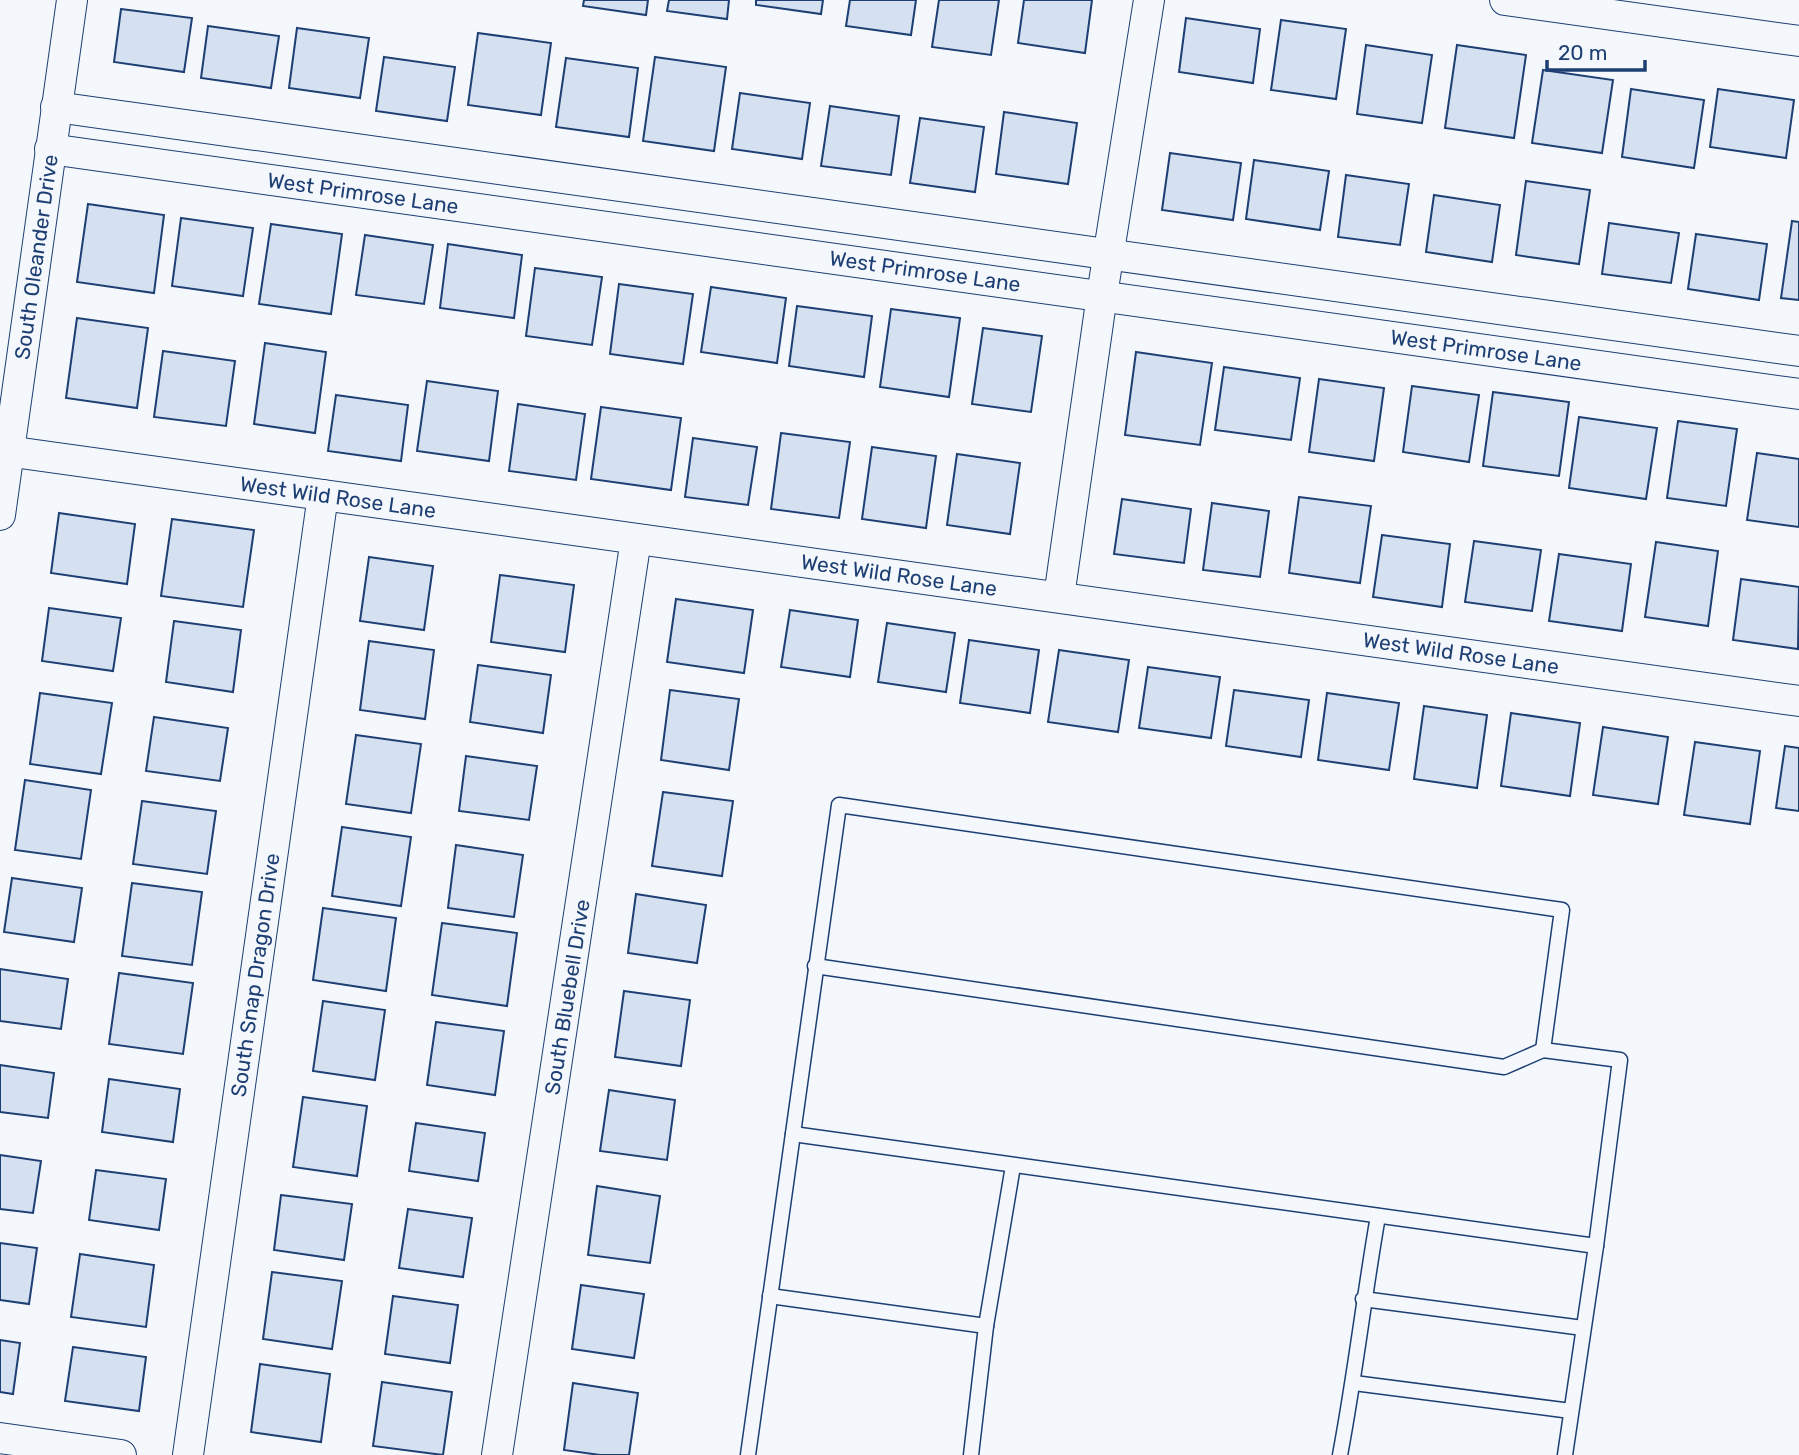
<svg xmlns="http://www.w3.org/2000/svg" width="1799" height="1455" font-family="Rubik,sans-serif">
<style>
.building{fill:#d5e0f0;stroke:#1d3f73;stroke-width:2}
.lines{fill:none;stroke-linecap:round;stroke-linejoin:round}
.lane-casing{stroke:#1d3f73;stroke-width:17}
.street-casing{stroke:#1d3f73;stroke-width:32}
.lane{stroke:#f4f7fb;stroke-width:14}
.street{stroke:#f4f7fb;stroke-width:30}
.labels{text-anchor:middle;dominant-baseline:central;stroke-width:5;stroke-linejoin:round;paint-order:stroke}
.street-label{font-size:21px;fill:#1d3f73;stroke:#f4f7fb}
</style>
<rect width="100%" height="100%" fill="#f4f7fb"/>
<g class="building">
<path d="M584 0H648L646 15 583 6Z"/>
<path d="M669 0H729L727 19 667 11Z"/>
<path d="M756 0H823L821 14 756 5Z"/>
<path d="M850 0H916L911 35 846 26Z"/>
<path d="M939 0H999L991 55 932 47Z"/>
<path d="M1024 0H1092L1085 53 1018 43Z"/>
<path d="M121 9 192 18 184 72 114 62Z"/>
<path d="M1186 18 1260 29 1253 83 1179 72Z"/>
<path d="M1281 20 1346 29 1336 99 1271 90Z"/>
<path d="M208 26 279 36 271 88 201 78Z"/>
<path d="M297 28 369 38 360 98 289 88Z"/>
<path d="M478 33 551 43 541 115 468 105Z"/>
<path d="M1366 45 1432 55 1422 123 1357 114Z"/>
<path d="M1457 45 1526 55 1514 138 1445 128Z"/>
<path d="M384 57 455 67 447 121 376 111Z"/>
<path d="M655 57 726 67 714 151 643 141Z"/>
<path d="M566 58 638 68 629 137 556 127Z"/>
<path d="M1543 70 1613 80 1602 153 1532 143Z"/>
<path d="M1631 89 1704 100 1694 168 1622 157Z"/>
<path d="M1718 89 1794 100 1786 158 1710 147Z"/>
<path d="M740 93 810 103 802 159 732 149Z"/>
<path d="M830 106 899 116 891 175 821 166Z"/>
<path d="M1004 112 1077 123 1068 184 996 174Z"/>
<path d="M920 118 984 127 975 192 910 183Z"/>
<path d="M1170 153 1241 163 1233 220 1162 210Z"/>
<path d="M1254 160 1329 171 1320 230 1246 219Z"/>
<path d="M1346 175 1409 184 1400 245 1338 237Z"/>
<path d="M1526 181 1590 190 1579 264 1516 255Z"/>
<path d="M1434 195 1500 205 1492 262 1426 252Z"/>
<path d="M88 204 164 215 154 293 77 282Z"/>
<path d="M181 218 253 228 243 296 172 286Z"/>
<path d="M1792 221 1799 222V300L1781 298Z"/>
<path d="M1609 223 1679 233 1671 283 1602 274Z"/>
<path d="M271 224 342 234 331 314 259 304Z"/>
<path d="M1696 234 1767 244 1759 300 1688 289Z"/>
<path d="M365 235 433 245 424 304 356 295Z"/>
<path d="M448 244 522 255 514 318 440 308Z"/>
<path d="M535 268 602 277 592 345 526 336Z"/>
<path d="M619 284 693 294 683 364 610 354Z"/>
<path d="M711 287 786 298 777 363 701 352Z"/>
<path d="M797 306 872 316 864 377 789 366Z"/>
<path d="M891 309 960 318 949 397 880 387Z"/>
<path d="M77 318 148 328 137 408 66 398Z"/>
<path d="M983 328 1042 336 1031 412 972 404Z"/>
<path d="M265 343 326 352 315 433 254 424Z"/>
<path d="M163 351 235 361 226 426 154 417Z"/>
<path d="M1136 352 1212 363 1200 445 1125 435Z"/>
<path d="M1224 367 1300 378 1291 440 1215 430Z"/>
<path d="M1319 379 1384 388 1374 461 1309 452Z"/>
<path d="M427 381 498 391 489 461 417 451Z"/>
<path d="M1412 386 1479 395 1469 462 1403 452Z"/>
<path d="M1493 392 1569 402 1559 476 1483 466Z"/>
<path d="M336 395 408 405 401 461 328 451Z"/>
<path d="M518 404 585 414 576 480 509 471Z"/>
<path d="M601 407 681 418 671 490 591 479Z"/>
<path d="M1579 417 1657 428 1646 499 1569 488Z"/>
<path d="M1678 421 1737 429 1726 506 1667 498Z"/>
<path d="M781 433 850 442 839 518 771 509Z"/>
<path d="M693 438 757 447 748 505 685 497Z"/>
<path d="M872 447 936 456 926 528 862 519Z"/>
<path d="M1757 453 1799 459V527L1747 520Z"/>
<path d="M957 454 1020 463 1010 534 947 525Z"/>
<path d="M1299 497 1371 506 1360 583 1289 573Z"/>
<path d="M1122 499 1191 509 1184 563 1114 554Z"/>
<path d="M1212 503 1269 511 1260 577 1203 570Z"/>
<path d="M59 513 135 524 127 584 51 573Z"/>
<path d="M172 519 254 530 243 607 161 596Z"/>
<path d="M1382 535 1450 544 1442 607 1373 597Z"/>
<path d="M1474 541 1541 550 1532 611 1465 602Z"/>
<path d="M1656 542 1718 551 1708 626 1645 617Z"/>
<path d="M1559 554 1631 564 1622 631 1549 621Z"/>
<path d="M369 557 433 566 424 630 360 621Z"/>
<path d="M500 575 574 585 565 652 491 642Z"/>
<path d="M1741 579 1799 587 1798 649 1733 640Z"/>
<path d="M676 599 753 610 744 673 667 662Z"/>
<path d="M49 608 121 618 113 671 42 661Z"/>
<path d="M790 610 858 620 850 677 781 667Z"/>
<path d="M174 621 241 630 233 692 166 682Z"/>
<path d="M887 623 955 633 946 692 878 682Z"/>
<path d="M969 640 1039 650 1030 713 960 703Z"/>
<path d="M369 641 434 650 425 719 360 710Z"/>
<path d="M1059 650 1129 660 1118 732 1048 722Z"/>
<path d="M478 665 551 675 543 733 470 722Z"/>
<path d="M1148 667 1220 677 1211 738 1139 728Z"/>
<path d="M670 690 739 699 729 770 661 760Z"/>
<path d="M1234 690 1309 700 1301 757 1226 746Z"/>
<path d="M40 693 112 703 101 774 30 764Z"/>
<path d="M1327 693 1399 703 1389 770 1318 760Z"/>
<path d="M1424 706 1487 715 1477 788 1414 779Z"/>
<path d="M1511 713 1580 723 1570 796 1501 786Z"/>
<path d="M154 717 228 728 220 781 146 771Z"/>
<path d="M1603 727 1668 737 1658 804 1593 795Z"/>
<path d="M356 735 421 744 411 813 346 804Z"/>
<path d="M1695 742 1760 751 1750 824 1684 815Z"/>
<path d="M1785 746 1799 748V811L1776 808Z"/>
<path d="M466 756 537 766 529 820 459 811Z"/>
<path d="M25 780 91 790 81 859 15 850Z"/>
<path d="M663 792 733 801 722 876 652 866Z"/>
<path d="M142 801 216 811 207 874 133 864Z"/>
<path d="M342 827 411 837 401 906 332 896Z"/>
<path d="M456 845 523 855 514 917 448 908Z"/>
<path d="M12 878 82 888 74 942 4 932Z"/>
<path d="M132 883 202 892 192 965 122 956Z"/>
<path d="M636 894 706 905 697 963 628 953Z"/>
<path d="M323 908 396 918 386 991 313 980Z"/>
<path d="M442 923 517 933 507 1006 432 995Z"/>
<path d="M0 969 68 979 61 1029 0 1021Z"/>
<path d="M119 973 193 983 183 1054 109 1044Z"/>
<path d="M624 991 690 1000 681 1066 615 1057Z"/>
<path d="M323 1001 385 1010 375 1080 313 1071Z"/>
<path d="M436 1022 504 1031 495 1095 427 1085Z"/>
<path d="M0 1065 54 1073 48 1118 0 1112Z"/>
<path d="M109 1079 180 1089 173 1142 102 1132Z"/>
<path d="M609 1090 675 1100 667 1160 600 1151Z"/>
<path d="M303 1097 367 1106 357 1176 293 1167Z"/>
<path d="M416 1123 485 1133 478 1181 409 1171Z"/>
<path d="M0 1155 41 1161 33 1213 0 1209Z"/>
<path d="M96 1170 166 1179 159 1230 89 1220Z"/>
<path d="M597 1186 660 1196 650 1263 588 1255Z"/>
<path d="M281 1195 352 1204 344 1260 274 1250Z"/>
<path d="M408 1209 472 1218 463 1277 399 1268Z"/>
<path d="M0 1243 37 1248 29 1304 0 1300Z"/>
<path d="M80 1254 154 1265 146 1327 71 1317Z"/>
<path d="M272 1272 342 1281 332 1349 263 1339Z"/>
<path d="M581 1285 644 1294 634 1358 572 1349Z"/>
<path d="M393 1296 458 1305 450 1363 385 1354Z"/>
<path d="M0 1340 20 1343 13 1394 0 1392Z"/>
<path d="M73 1347 146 1357 139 1411 65 1401Z"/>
<path d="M260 1364 330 1374 321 1442 251 1432Z"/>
<path d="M382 1382 452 1392 443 1455 373 1446Z"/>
<path d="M573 1383 638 1393 629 1455H600L564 1450Z"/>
</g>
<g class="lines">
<g class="lane-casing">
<g id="lane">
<path d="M815 966 1504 1067 1543 1050"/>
<path d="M793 1134 1596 1246"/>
<path d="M770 1296 986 1326"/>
<path d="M1363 1299 1583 1328"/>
<path d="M1354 1383 1571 1411"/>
<path d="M748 1455 839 805 1562 910 1543 1050 1620 1060 1596 1246 1565 1455"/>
<path d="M971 1455 986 1326 1013 1166"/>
<path d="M1340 1455C1355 1376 1364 1296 1378 1216"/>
</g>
</g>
<g class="street-casing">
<g id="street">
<path d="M1505 0 1799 41"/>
<path d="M56 107 1799 351"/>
<path d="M50 149 1799 394"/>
<path d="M0 450 1799 701"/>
<path d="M0 515 72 0"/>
<path d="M1059 597 1102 295 1149 0"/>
<path d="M0 1438 121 1455"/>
<path d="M188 1455 323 495"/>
<path d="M497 1455 636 539"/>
</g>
</g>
<use href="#lane" class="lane"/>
<use href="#street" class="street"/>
</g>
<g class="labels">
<g class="street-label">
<text transform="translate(363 193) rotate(8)">West Primrose Lane</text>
<text transform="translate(36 257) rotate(-82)">South Oleander Drive</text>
<text transform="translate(925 271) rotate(8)">West Primrose Lane</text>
<text transform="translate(1486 350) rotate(8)">West Primrose Lane</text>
<text transform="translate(338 497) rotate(8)">West Wild Rose Lane</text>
<text transform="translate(899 575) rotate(8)">West Wild Rose Lane</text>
<text transform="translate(1461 653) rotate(8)">West Wild Rose Lane</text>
<text transform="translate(255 975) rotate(-82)">South Snap Dragon Drive</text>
<text transform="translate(567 997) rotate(-81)">South Bluebell Drive</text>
</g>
</g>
<path d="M1547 60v10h98v-10" fill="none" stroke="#1d3f73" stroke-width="3.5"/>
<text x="1558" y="60" font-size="21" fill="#1d3f73" stroke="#f4f7fb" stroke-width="5" paint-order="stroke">20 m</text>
</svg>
